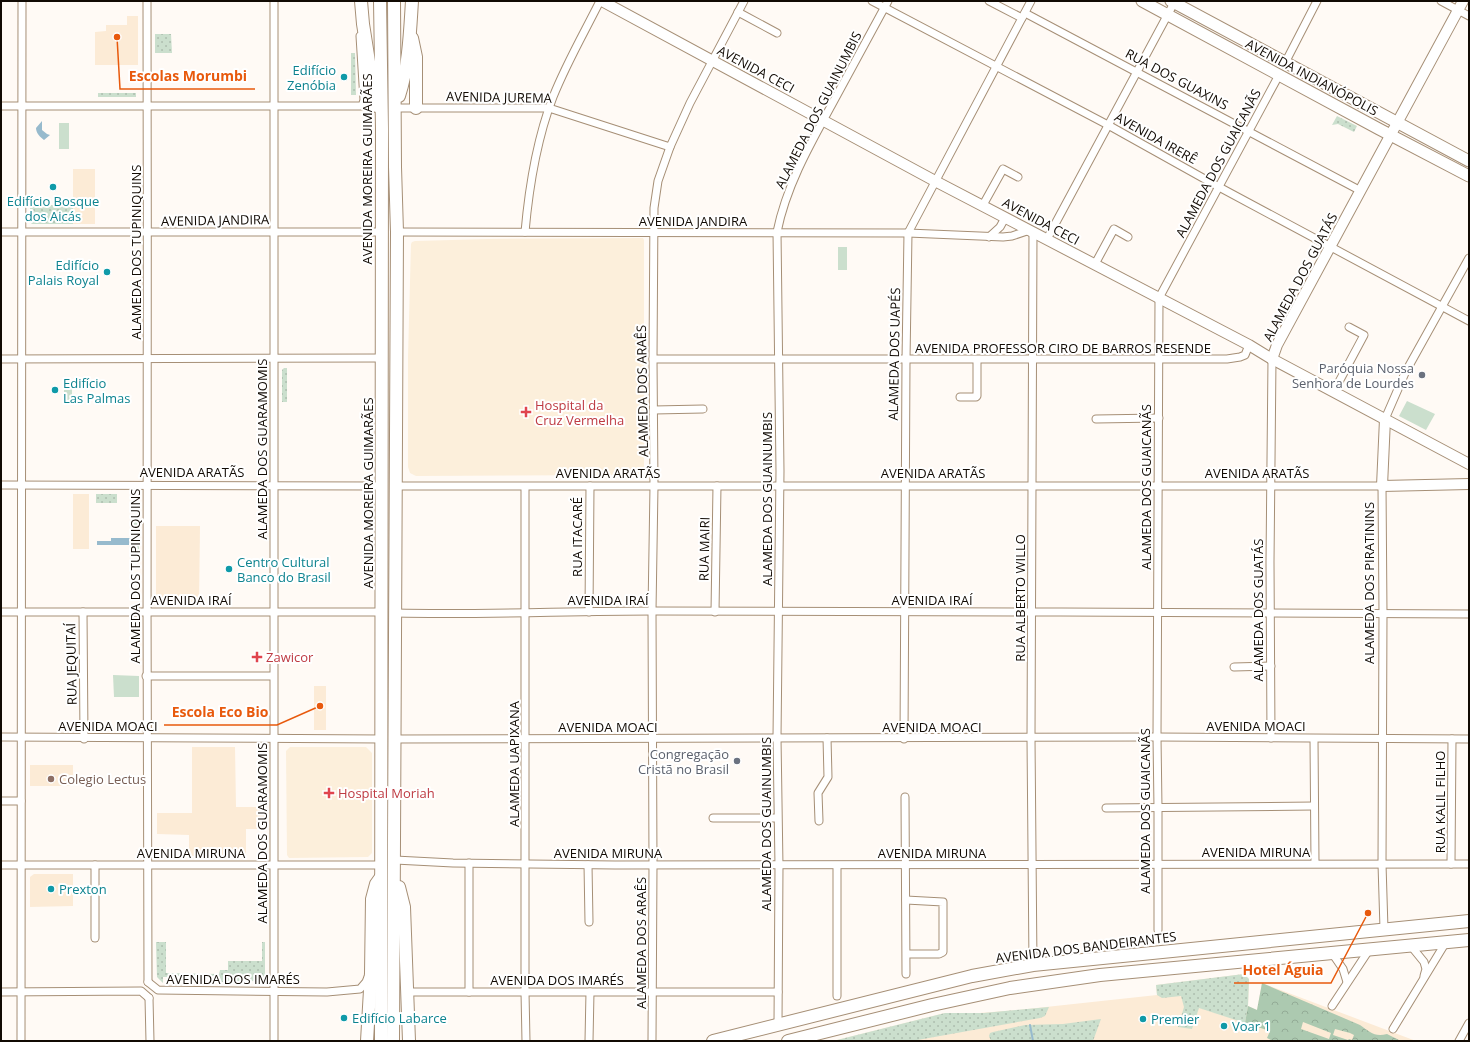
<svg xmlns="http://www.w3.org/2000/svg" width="1470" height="1042" font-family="'Open Sans',sans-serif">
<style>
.built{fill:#fcebd6}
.medical{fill:#fcefdb}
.grass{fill:url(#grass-dots)}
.forest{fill:url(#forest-crowns);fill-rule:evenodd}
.park{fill:#cbdfcd}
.water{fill:#97bacd}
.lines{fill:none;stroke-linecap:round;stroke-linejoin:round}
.stream{stroke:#97bacd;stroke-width:2}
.street-casing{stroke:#a68f76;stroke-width:9}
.secondary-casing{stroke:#a68f76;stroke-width:12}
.primary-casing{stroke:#a68f76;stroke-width:13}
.highway-casing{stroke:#a68f76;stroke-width:14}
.street{stroke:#fff;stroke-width:7}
.secondary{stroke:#fff;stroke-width:10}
.primary{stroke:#fff;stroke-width:11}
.highway{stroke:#fff;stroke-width:12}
.culture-dot{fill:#0f9aa8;stroke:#fff;stroke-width:1.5}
.worship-dot{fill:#6b7280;stroke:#fff;stroke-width:1.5}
.health-dot{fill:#e0444e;stroke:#fff;stroke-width:1.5}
.education-dot{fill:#8d6e63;stroke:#fff;stroke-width:1.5}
.labels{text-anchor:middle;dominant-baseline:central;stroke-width:4;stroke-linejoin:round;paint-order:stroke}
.street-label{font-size:13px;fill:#110a03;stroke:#fff}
.culture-label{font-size:13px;fill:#0d838f;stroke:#fff;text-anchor:start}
.worship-label{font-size:13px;fill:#5b616d;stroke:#fff;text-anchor:end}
.health-label{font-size:13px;fill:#be3a42;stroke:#fff;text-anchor:start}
.education-label{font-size:13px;fill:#785e54;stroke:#fff;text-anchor:start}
.leader{fill:none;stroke:#e8590c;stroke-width:1.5}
.callout-dot{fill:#e8590c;stroke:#fff;stroke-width:1.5}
.callout-label{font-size:14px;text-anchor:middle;font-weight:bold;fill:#e8590c;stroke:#fff;stroke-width:4;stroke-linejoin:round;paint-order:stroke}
</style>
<defs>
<pattern id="grass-dots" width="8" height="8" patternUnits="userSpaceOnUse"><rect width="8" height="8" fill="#cbdfcd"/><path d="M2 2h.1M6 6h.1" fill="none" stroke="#adbeae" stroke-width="1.8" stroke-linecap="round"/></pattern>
<pattern id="forest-crowns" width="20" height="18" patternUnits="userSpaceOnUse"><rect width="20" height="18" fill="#acc9b0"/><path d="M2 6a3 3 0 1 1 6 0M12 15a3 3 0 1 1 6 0" fill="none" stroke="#93ab96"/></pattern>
</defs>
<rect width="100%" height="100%" fill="#fffaf5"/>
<g class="built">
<path d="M127 16H138V65H95V32L106 31V25H127Z"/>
<rect x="73" y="169" width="22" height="55"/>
<rect x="73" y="494" width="16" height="55"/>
<path d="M156 526H200L199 604 159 603 156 600Z"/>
<rect x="314" y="686" width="12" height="44"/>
<path d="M192 747H235L236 807H265L266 829H246V856H189V835L157 834V813H192Z"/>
<rect x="30" y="765" width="43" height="21"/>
<path d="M34 874H73V906L30 907V877Z"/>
<path d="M1244 974 1249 979 1248 1006 1257 1010 1262 983 1416 1041H833L945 1013 966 1014 1018 1010 1157 995 1156 985Z"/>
</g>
<g class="medical">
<path d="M643 238 644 240V468L642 473 637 475 416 476 410 473 408 467V357L411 244 412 242 415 241 488 239Z"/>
<path d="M290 747H366L372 753V853L368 857 289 858 287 855 286 751Z"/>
</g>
<g class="grass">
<path d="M155 34H171L172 53H155Z"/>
<path d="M351 53H355L356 95H351Z"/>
<rect x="98" y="93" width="38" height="4"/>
<path d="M1337 116 1357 126 1354 132 1338 124 1332 125Z"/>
<path d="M30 205H73V224H32L30 222Z"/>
<path d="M284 368H287V402H282V370Z"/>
<rect x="96" y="494" width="21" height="9"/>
<rect x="133" y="521" width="6" height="28"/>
<path d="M156 942H166V973L219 974 220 970H228V961H262V942H265V976L264 980 260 981 218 982V976L163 977V983L157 977Z"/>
<path d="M1244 974 1249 979 1248 1006 1245 1023 1199 1008 1192 1029 1178 1027 1184 1007 1181 996 1162 998 1157 995 1156 985Z"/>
<path d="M1049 1007 1045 1016 1040 1018 912 1041H833L945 1013H984Z"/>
<path d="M1101 1019 1093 1041H991L989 1036 990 1033 993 1032 1025 1025 1063 1024Z"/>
</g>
<path class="forest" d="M1262 983 1360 1025C1370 1032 1374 1037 1387 1034L1401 1041H1273L1267 1038 1270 1031 1245 1023 1248 1006 1257 1010ZM1303 1022 1331 1033 1329 1039 1301 1029ZM1335 1029 1350 1033 1354 1035 1352 1040 1349 1039 1348 1040 1333 1035Z"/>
<g class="park">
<rect x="59" y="123" width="10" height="26"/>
<rect x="838" y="247" width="9" height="23"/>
<rect x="64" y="386" width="8" height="18"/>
<path d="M1407 401 1435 414 1426 430 1399 416Z"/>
<path d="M113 675 139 676V697H114Z"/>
</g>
<g class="water">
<path d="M42 121V130L47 134 50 135 44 140C40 137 36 133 36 128Z"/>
<path d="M111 538H132V545H97V541H111Z"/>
</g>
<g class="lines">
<path class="stream" d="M1030 1025 1033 1041"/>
<g class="street-casing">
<g id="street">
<path d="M147 1C148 328 146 655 148 982"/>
<path d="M274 1V1041"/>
<path d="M872 1 1108 125 1219 187 1469 321"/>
<path d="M989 1 1022 18"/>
<path d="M1441 1 1469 16"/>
<path d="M738 12 777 33"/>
<path d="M1025 13 1361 191"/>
<path d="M1285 63 1317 1"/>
<path d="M1 106H362L364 100 360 36"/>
<path d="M395 108H549L670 147"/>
<path d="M983 205 1003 169 1018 177"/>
<path d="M1 232H382"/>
<path d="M397 232 908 233 1003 237 1012 236 1030 230"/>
<path d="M525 232C529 187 536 141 553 97 566 64 584 33 600 1"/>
<path d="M989 237 1000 227 1005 218"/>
<path d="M1047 239 1175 1"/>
<path d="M1095 264 1114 229 1128 237"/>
<path d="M1 359 382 358"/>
<path d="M653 359H1227L1240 357 1245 355 1249 345"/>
<path d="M1334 391 1364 335 1349 327"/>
<path d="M960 397H976L977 396V360"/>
<path d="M654 410 703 409"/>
<path d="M1096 419 1159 418"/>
<path d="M1385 419 1405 373 1469 258"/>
<path d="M1 485 382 486"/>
<path d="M396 486H1382L1383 613 1382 864 1384 929"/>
<path d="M525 487V992L526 1041"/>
<path d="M1 612H382"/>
<path d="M83 612 84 739"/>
<path d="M589 612 590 486"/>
<path d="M715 612 717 486"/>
<path d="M396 613C482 615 568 611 654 611 926 612 1197 612 1469 614"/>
<path d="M1234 667 1271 666"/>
<path d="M146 676H273"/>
<path d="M1 737 382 739"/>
<path d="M1271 738 1270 562 1272 359"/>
<path d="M395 739 1157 737 1469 739"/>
<path d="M904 739 906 360 908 233 1031 1"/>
<path d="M1314 739 1315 863"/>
<path d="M905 797 906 974"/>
<path d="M1 801H21"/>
<path d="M1106 808 1314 806"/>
<path d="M713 818H777"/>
<path d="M819 821 818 793 828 777 827 738"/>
<path d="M395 860 453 863 615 865 1469 864"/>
<path d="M469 863V992"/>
<path d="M1451 864 1452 739"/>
<path d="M1 865H382"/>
<path d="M588 865 589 922"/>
<path d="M837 866V996"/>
<path d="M906 900 943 902V952L939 954H907"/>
<path d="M1158 930V808L1157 737 1159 298 1279 75"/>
<path d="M95 938V865"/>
<path d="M1411 946 1424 962 1426 969 1424 976"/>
<path d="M1332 953 1343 969 1347 982"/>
<path d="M1033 965 1031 738 1033 232"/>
<path d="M148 982 158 990 327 992 360 989 366 982 368 977"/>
<path d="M1 992 141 991 149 998"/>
<path d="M408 992H778"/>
<path d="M149 998 150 1041"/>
<path d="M1332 1006 1369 950"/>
<path d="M778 1024 779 866 777 738 780 471 777 232C786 187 809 146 831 106 850 71 869 36 888 1"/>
<path d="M1393 1029 1446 942"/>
<path d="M21 1041 22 1"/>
<path d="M589 1041 590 992"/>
<path d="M652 1041 653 865 652 611 654 486 653 359 654 208 658 181 670 147 690 103 744 1"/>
<path d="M1459 1041 1469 1023"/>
</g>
</g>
<g class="secondary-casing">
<g id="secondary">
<path d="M602 1 935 181 1249 345 1272 359 1469 464"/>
<path d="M1272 359 1277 345 1463 1"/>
<path d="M1385 419 1382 486 1469 484"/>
</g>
</g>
<g class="primary-casing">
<g id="primary">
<path d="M1142 1 1379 129 1469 176"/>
<path d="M1171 1 1469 161"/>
</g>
</g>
<g class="highway-casing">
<g id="highway">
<path d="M361 1 363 24 376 106"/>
<path d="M380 1 382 129 381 1041"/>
<path d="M412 38 416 57V108"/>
<path d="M399 96C409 65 410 32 412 1"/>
<path d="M399 887 404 907 409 1041"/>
<path d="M367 1041 371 973 372 899 376 884 381 877"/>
<path d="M393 1041 397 232 395 167 394 1"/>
<path d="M713 1041 972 976 1033 965 1469 921"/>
<path d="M788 1041 932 1005 1010 988 1100 975 1469 940"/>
</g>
</g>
<use href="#street" class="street"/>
<use href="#secondary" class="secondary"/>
<use href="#primary" class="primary"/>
<use href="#highway" class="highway"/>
</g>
<g class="culture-dot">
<circle cx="344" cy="77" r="4"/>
<circle cx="53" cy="187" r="4"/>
<circle cx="107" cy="272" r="4"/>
<circle cx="55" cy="390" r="4"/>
<circle cx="229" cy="569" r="4"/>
<circle cx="51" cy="889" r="4"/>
<circle cx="344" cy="1018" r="4"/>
<circle cx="1143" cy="1019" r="4"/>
<circle cx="1224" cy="1026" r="4"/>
</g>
<g class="worship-dot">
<circle cx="1422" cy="375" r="4"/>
<circle cx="737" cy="761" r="4"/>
</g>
<g class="health-dot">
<path d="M524 406h4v4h4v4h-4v4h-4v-4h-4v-4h4z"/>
<path d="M255 651h4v4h4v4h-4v4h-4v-4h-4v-4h4z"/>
<path d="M327 787h4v4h4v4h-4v4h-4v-4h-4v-4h4z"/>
</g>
<circle class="education-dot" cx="51" cy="779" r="4"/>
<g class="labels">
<g class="street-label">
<text transform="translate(756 69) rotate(28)">AVENIDA CECI</text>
<text transform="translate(1312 77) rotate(28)">AVENIDA INDIANÓPOLIS</text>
<text transform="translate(1177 79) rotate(28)">RUA DOS GUAXINS</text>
<text transform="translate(499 97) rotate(1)">AVENIDA JUREMA</text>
<text transform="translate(818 110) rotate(-63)">ALAMEDA DOS GUAINUMBIS</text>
<text transform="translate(1156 138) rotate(29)">AVENIDA IRERÊ</text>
<text transform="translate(1218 163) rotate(-62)">ALAMEDA DOS GUAICANÃS</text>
<text transform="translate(367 169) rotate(-90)">AVENIDA MOREIRA GUIMARÃES</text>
<text transform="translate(215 220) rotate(-1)">AVENIDA JANDIRA</text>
<text x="693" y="221">AVENIDA JANDIRA</text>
<text transform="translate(1041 221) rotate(28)">AVENIDA CECI</text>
<text transform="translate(136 252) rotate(-90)">ALAMEDA DOS TUPINIQUINS</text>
<text transform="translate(1300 277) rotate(-62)">ALAMEDA DOS GUATÁS</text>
<text x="1063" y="348">AVENIDA PROFESSOR CIRO DE BARROS RESENDE</text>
<text transform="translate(894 354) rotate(-89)">ALAMEDA DOS UAPÉS</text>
<text transform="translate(642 391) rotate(-91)">ALAMEDA DOS ARAÊS</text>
<text transform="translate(262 449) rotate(-90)">ALAMEDA DOS GUARAMOMIS</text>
<text x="192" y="472">AVENIDA ARATÃS</text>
<text x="608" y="473">AVENIDA ARATÃS</text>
<text x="933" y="473">AVENIDA ARATÃS</text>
<text x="1257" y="473">AVENIDA ARATÃS</text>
<text transform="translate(1146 487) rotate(-90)">ALAMEDA DOS GUAICANÃS</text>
<text transform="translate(368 493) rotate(-90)">AVENIDA MOREIRA GUIMARÃES</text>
<text transform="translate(767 499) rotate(-90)">ALAMEDA DOS GUAINUMBIS</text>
<text transform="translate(577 537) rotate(-90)">RUA ITACARÉ</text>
<text transform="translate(704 549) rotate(-89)">RUA MAIRI</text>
<text transform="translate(135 576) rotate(-90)">ALAMEDA DOS TUPINIQUINS</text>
<text transform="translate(1369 583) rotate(-90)">ALAMEDA DOS PIRATININS</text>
<text transform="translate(1020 598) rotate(-90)">RUA ALBERTO WILLO</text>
<text x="191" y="600">AVENIDA IRAÍ</text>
<text x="608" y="600">AVENIDA IRAÍ</text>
<text x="932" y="600">AVENIDA IRAÍ</text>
<text transform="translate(1258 610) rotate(-90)">ALAMEDA DOS GUATÁS</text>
<text transform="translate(71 664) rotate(-91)">RUA JEQUITAÍ</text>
<text x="108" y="726">AVENIDA MOACI</text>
<text x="1256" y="726">AVENIDA MOACI</text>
<text x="608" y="727">AVENIDA MOACI</text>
<text x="932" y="727">AVENIDA MOACI</text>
<text transform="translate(514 764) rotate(-90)">ALAMEDA UAPIXANA</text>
<text transform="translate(1440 802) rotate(-90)">RUA KALIL FILHO</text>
<text transform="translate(1145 811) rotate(-90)">ALAMEDA DOS GUAICANÃS</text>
<text transform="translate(766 824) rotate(-90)">ALAMEDA DOS GUAINUMBIS</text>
<text transform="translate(262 833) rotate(-90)">ALAMEDA DOS GUARAMOMIS</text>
<text x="1256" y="852">AVENIDA MIRUNA</text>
<text x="191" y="853">AVENIDA MIRUNA</text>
<text x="608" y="853">AVENIDA MIRUNA</text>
<text x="932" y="853">AVENIDA MIRUNA</text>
<text transform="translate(641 943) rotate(-90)">ALAMEDA DOS ARAÊS</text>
<text transform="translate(1086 947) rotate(-7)">AVENIDA DOS BANDEIRANTES</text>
<text x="233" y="979">AVENIDA DOS IMARÉS</text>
<text x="557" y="980">AVENIDA DOS IMARÉS</text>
</g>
<g class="culture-label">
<text x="336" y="70" text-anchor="end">Edifício<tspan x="336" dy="15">Zenóbia</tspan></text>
<text x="53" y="201" text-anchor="middle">Edifício Bosque<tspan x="53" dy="15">dos Aicás</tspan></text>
<text x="99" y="265" text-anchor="end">Edifício<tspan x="99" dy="15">Palais Royal</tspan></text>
<text x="63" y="383">Edifício<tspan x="63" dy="15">Las Palmas</tspan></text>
<text x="237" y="562">Centro Cultural<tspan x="237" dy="15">Banco do Brasil</tspan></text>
<text x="59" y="889">Prexton</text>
<text x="352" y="1018">Edifício Labarce</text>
<text x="1151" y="1019">Premier</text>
<text x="1232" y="1026">Voar 1</text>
</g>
<g class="worship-label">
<text x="1414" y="368">Paróquia Nossa<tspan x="1414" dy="15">Senhora de Lourdes</tspan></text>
<text x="729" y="754">Congregação<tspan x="729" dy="15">Cristã no Brasil</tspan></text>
</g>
<g class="health-label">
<text x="535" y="405">Hospital da<tspan x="535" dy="15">Cruz Vermelha</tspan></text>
<text x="266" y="657">Zawicor</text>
<text x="338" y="793">Hospital Moriah</text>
</g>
<g class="education-label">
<text x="59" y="779">Colegio Lectus</text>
</g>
</g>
<path class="leader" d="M117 37L120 89H255M320 706L277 725H164M1368 913L1331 983H1234"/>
<g class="callout-dot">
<circle cx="117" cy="37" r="4"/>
<circle cx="320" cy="706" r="4"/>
<circle cx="1368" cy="913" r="4"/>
</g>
<g class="callout-label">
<text x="188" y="81">Escolas Morumbi</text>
<text x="220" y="717">Escola Eco Bio</text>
<text x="1283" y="975">Hotel Águia</text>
</g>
<rect width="1470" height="1042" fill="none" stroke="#110a03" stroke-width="4"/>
</svg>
